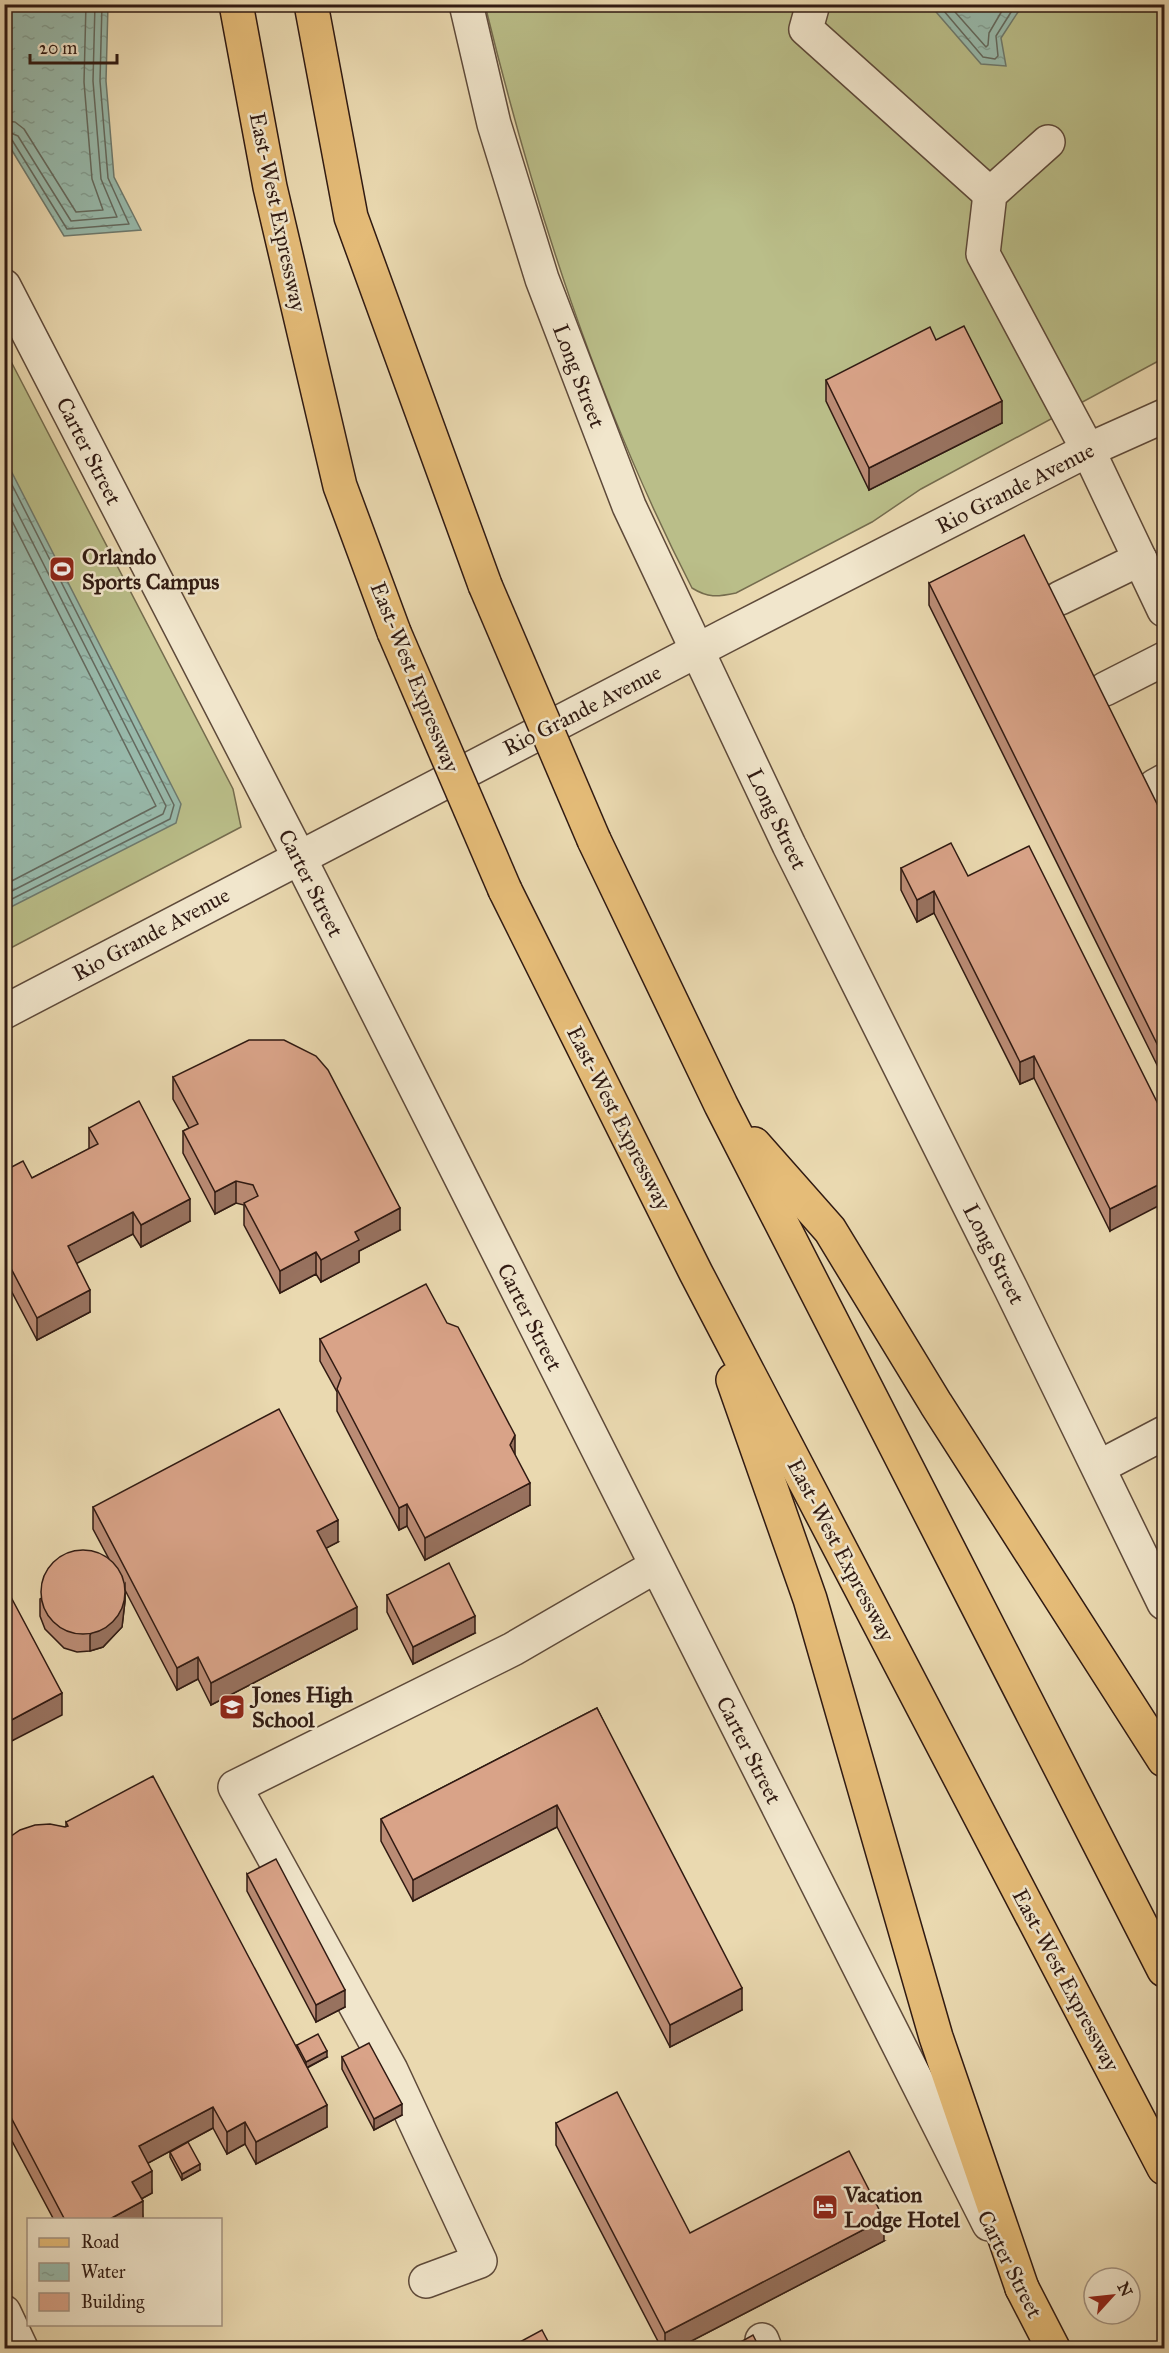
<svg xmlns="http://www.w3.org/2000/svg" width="1169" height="2353" font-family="'IM FELL Great Primer',serif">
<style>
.pitch{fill:#babe89;stroke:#756c4e;stroke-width:1.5}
.water{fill:url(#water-ripples);stroke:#6e7a6e;stroke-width:1.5}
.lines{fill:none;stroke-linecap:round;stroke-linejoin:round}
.shore{stroke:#646a5f;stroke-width:1.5}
.minor-casing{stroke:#5e4a3a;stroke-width:36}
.major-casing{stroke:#301a12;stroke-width:36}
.highway-casing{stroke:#301a12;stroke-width:36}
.minor{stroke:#f1e6cc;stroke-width:33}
.major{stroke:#e5bc78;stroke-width:33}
.highway{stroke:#e5bc78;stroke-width:33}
.highway-bridge-casing{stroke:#301a12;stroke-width:36;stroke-linecap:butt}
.highway-bridge{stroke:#e5bc78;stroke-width:33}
.wall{fill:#bb8c75;stroke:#301a12;stroke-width:1.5}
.shaded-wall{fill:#98725f;stroke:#301a12;stroke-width:1.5}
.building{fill:#d9a388;stroke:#301a12;stroke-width:1.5}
.labels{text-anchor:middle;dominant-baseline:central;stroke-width:5;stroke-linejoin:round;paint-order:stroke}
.street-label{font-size:22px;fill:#301a12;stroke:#f1e6cc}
.poi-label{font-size:22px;font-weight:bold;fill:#301a12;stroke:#f1e6cc;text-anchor:start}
</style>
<defs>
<pattern id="water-ripples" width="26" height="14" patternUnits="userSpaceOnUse" patternTransform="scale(1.5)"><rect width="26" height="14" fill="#98baac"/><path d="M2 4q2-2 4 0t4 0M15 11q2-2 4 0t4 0" fill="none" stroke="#839f93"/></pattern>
</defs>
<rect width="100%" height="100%" fill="#ead9b0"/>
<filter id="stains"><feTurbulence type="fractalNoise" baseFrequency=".00333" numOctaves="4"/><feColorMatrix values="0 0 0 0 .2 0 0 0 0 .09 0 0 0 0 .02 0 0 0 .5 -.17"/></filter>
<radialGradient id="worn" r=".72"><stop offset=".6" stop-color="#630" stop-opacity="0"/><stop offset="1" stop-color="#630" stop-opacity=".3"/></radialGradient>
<g class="pitch">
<path d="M485 5H1164V358L921 489 872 522 736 593C717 597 708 598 692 588 597 403 534 205 485 5Z"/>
<path d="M4 348 233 789 241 827 5 951Z"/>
</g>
<g class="water">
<path d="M5 4 108 5 106 81 114 177 141 230 64 236 5 139Z"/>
<path d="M930 5H1030L1018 12 1001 38 1006 66 981 64Z"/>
<path d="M4 457 181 804 176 823 5 910Z"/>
</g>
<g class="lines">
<g class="shore">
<path d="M938 4 983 57 995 59 998 56 996 36 1013 9 1018 4"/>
<path d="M948 4 986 47 988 45 989 33 1006 4"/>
<path d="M4 121 15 122 24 129 76 212 103 210 92 179 84 82 86 4"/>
<path d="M4 130 18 136 71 221 117 217 101 179 93 81 95 4"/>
<path d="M4 137 12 140 67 229 129 224 108 178 100 81 102 4"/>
<path d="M4 469 174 805 170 819 4 903"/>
<path d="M4 486 166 806 163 814 4 895"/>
<path d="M4 505 156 806 4 885"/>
</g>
<g class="minor-casing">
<g id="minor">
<path d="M466 4 494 124 542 279 629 506 789 845 1011 1289 1164 1603"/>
<path d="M813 4 806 29 990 194"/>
<path d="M1048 142 990 194 983 254 1088 450 1164 610"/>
<path d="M4 286 299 857 989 2224"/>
<path d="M1060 598 1140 559"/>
<path d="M1105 689 1164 659"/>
<path d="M1155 786 1164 781"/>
<path d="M4 1012 725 636 1088 450 1164 416"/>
<path d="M1099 1467 1164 1433"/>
<path d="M426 2281 480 2261 391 2070 235 1787 513 1649 656 1566"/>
<path d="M4 2312 21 2348"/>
<path d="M762 2340 765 2348"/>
</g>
</g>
<g class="major-casing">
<path id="major" d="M1022 2288 1053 2348"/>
</g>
<g class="highway-casing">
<g id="highway">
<path d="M236 4 270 187 340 486 394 632"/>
<path d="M311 4 351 217 485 585"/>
<path d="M594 840 721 1105 1164 1970"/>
<path d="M505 890 696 1273 1164 2168"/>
<path d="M754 1144 830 1230 936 1404 1164 1760"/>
<path d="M733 1380 810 1599 936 2037 1022 2288"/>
</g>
</g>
<use href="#minor" class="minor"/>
<use href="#major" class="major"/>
<use href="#highway" class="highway"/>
<g class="highway-bridge-casing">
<g id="highway-bridge">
<path d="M485 585 594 840"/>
<path d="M394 632 505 890"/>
</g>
</g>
<use href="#highway-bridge" class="highway-bridge"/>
</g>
<g class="wall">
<path d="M936 340 1002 423 869 490 826 401V380Z"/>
<path d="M929 583 1164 818V1079L929 605Z"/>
<path d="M901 868 968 876 1164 1116 1110 1231 1034 1078 1020 1084 934 913 917 922 901 890Z"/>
<path d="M173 1077 400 1230 359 1251V1262L321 1282 316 1274 280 1293 244 1225V1205L236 1203 215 1214 183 1153V1131L189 1128 173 1099Z"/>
<path d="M89 1128 190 1221 141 1247 133 1234 76 1263 90 1312 37 1340 4 1277V1171L32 1178 89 1149Z"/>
<path d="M320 1339 530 1505 425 1560 407 1526 399 1530 337 1411V1392L320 1361Z"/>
<path d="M93 1507 338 1542 326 1548 357 1629 211 1705 198 1679 177 1690 125 1590V1601L122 1627 103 1647 90 1651 77 1652 64 1648 45 1629 40 1616V1599L110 1561 93 1529Z"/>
<path d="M387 1595 475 1633 413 1664 387 1612Z"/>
<path d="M597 1708 742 2010 670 2047 557 1827 413 1901 381 1841V1819Z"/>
<path d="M66 1822 297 2049V2045L327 2057 307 2068 327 2127 256 2164 245 2144 227 2154 213 2128 148 2163 152 2193 141 2199 143 2220H54L4 2126V1842L66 1827Z"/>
<path d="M247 1874 345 2007 316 2022 247 1891Z"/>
<path d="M342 2057 402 2115 374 2130 342 2069Z"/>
<path d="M556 2123 690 2233 884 2241 676 2349H662L556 2145Z"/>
<path d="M170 2152 200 2170 182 2180 170 2157Z"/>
</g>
<g class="shaded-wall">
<path d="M1002 401V423L869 490V468Z"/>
<path d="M934 891V913L917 922V900Z"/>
<path d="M1034 1056V1078L1020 1084V1062Z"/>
<path d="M236 1181V1203L215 1214V1192Z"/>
<path d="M1164 1182V1203L1110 1231V1209Z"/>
<path d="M190 1199V1221L141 1247V1225Z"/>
<path d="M400 1208V1230L359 1251V1262L321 1282V1260L355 1232Z"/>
<path d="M133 1212V1234L68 1268V1246Z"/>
<path d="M316 1252V1274L280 1293V1271Z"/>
<path d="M90 1290V1312L37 1340V1318Z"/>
<path d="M515 1435V1457L510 1445Z"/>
<path d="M530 1483V1505L425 1560V1538Z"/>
<path d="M407 1504V1526L399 1530V1508Z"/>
<path d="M338 1520V1542L317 1553V1531Z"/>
<path d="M125 1584V1601L122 1627 103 1647 90 1651V1635Z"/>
<path d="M357 1607V1629L211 1705V1683Z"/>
<path d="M475 1616V1633L413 1664V1647Z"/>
<path d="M198 1657V1679L177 1690V1668Z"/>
<path d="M62 1693V1715L4 1745V1724Z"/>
<path d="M557 1805V1827L413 1901V1880Z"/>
<path d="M742 1988V2010L670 2047V2025Z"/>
<path d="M345 1990V2007L316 2022V2005Z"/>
<path d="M327 2051V2057L306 2068V2062Z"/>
<path d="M402 2104V2115L374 2130V2119Z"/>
<path d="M327 2105V2127L256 2164V2142Z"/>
<path d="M213 2107V2128L139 2168V2146Z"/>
<path d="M245 2122V2144L227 2154V2132Z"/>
<path d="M200 2164V2170L182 2180V2174Z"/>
<path d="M152 2171V2193L132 2204V2182Z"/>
<path d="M143 2201V2220H108Z"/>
<path d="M884 2219V2241L676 2349H665V2333Z"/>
</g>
<g class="building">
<path d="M964 326 1002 401 869 468 826 380 930 327 936 340Z"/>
<path d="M1024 535 1164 818V1058L929 583Z"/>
<path d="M951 843 968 876 1029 846 1164 1116V1182L1110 1209 1034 1056 1020 1062 934 891 917 900 901 868Z"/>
<path d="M249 1040H284L316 1056 328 1070 400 1208 355 1232 359 1240 321 1260 316 1252 280 1271 244 1203 258 1196 253 1185 236 1181 215 1192 183 1131 198 1124 173 1077Z"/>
<path d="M139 1101 190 1199 141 1225 133 1212 68 1246 90 1290 37 1318 4 1255V1171L23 1161 32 1178 98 1144 89 1128Z"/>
<path d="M426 1284 447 1323 458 1327 515 1435 510 1445 530 1483 425 1538 407 1504 399 1508 337 1389 341 1378 320 1339Z"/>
<path d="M279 1409 338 1520 317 1531 357 1607 211 1683 198 1657 177 1668 93 1507Z"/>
<circle cx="83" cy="1592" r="42"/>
<path d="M449 1563 475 1616 413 1647 387 1595Z"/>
<path d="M4 1584 62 1693 4 1724Z"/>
<path d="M597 1708 742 1988 670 2025 557 1805 413 1880 381 1819Z"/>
<path d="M153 1776 327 2105 256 2142 245 2122 227 2132 213 2107 139 2146 152 2171 132 2182 143 2201 108 2220H65L4 2104V1842L7 1839 20 1830 35 1825 50 1824 65 1827 68 1826 66 1822Z"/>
<path d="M276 1859 345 1990 316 2005 247 1874Z"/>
<path d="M318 2034 327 2051 306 2062 297 2045Z"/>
<path d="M369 2043 402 2104 374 2119 342 2057Z"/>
<path d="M617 2092 690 2233 849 2151 884 2219 665 2333 556 2123Z"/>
<path d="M188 2142 200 2164 182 2174 170 2152Z"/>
<path d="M542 2330 552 2349H507Z"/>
<path d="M753 2335 760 2349H728Z"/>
</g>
<defs>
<g id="stadium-square" transform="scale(1.35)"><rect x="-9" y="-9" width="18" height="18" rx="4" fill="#8f2418" stroke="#f1e6cc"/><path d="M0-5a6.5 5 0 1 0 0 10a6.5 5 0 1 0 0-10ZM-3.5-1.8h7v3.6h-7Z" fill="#fff"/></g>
<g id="school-square" transform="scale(1.35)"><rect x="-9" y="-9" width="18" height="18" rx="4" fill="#8f2418" stroke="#f1e6cc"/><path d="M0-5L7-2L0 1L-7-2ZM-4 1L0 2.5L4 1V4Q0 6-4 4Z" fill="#fff"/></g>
<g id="hotel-square" transform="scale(1.35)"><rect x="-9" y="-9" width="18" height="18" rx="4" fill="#8f2418" stroke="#f1e6cc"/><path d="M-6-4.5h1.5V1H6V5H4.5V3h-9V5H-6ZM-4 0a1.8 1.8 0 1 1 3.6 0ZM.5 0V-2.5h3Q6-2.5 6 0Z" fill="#fff"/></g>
</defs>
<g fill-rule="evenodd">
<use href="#stadium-square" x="62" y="569"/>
<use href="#school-square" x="232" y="1707"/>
<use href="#hotel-square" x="825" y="2207"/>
</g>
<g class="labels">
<g class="street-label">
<text transform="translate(278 212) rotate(78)">East-West Expressway</text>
<text transform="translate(579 376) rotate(69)">Long Street</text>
<text transform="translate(89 451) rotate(63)">Carter Street</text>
<text transform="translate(1015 488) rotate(-27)">Rio Grande Avenue</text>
<text transform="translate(415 677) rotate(68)">East-West Expressway</text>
<text transform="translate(582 710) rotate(-27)">Rio Grande Avenue</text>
<text transform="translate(777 819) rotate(64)">Long Street</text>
<text transform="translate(311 883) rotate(63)">Carter Street</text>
<text transform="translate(151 934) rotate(-28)">Rio Grande Avenue</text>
<text transform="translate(619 1118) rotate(63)">East-West Expressway</text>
<text transform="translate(994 1254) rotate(63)">Long Street</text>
<text transform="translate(530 1317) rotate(63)">Carter Street</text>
<text transform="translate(841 1550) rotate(62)">East-West Expressway</text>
<text transform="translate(749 1750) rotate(63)">Carter Street</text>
<text transform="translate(1066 1980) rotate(62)">East-West Expressway</text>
<text transform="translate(1010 2264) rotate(63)">Carter Street</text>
</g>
<g class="poi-label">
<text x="82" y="556">Orlando<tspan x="82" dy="25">Sports Campus</tspan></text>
<text x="252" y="1694">Jones High<tspan x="252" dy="25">School</tspan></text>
<text x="844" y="2194">Vacation<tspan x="844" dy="25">Lodge Hotel</tspan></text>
</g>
</g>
<rect width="1169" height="2353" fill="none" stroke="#ead9b0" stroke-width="24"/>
<rect x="6" y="6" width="1157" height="2341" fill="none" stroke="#301a12" stroke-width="3"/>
<rect x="12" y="12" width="1145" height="2329" fill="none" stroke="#301a12" stroke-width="1.5"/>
<rect x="27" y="2218" width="195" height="108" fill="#f1e6cc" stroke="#a49482" stroke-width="1.5"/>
<rect x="39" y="2238" width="30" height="9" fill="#e5bc78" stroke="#a49482" stroke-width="1.5"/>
<text x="81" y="2248" font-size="18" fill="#301a12">Road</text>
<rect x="39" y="2263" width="30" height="18" fill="url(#water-ripples)" stroke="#a49482" stroke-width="1.5"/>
<text x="81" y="2278" font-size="18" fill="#301a12">Water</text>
<rect x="39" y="2293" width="30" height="18" fill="#d9a388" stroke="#a49482" stroke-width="1.5"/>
<text x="81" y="2308" font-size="18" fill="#301a12">Building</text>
<g transform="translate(1112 2296) rotate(63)"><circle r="28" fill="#f1e6cc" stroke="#a49482" stroke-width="1.5"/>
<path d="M0-4.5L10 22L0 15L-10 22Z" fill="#8f2418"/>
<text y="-9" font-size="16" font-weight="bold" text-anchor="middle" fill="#301a12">N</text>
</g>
<path d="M30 54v9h87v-9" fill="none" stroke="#301a12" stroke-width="3"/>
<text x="39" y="54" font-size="18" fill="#301a12" stroke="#f1e6cc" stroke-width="4.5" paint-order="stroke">20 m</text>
<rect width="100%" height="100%" filter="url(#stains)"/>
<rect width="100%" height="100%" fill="url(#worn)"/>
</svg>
